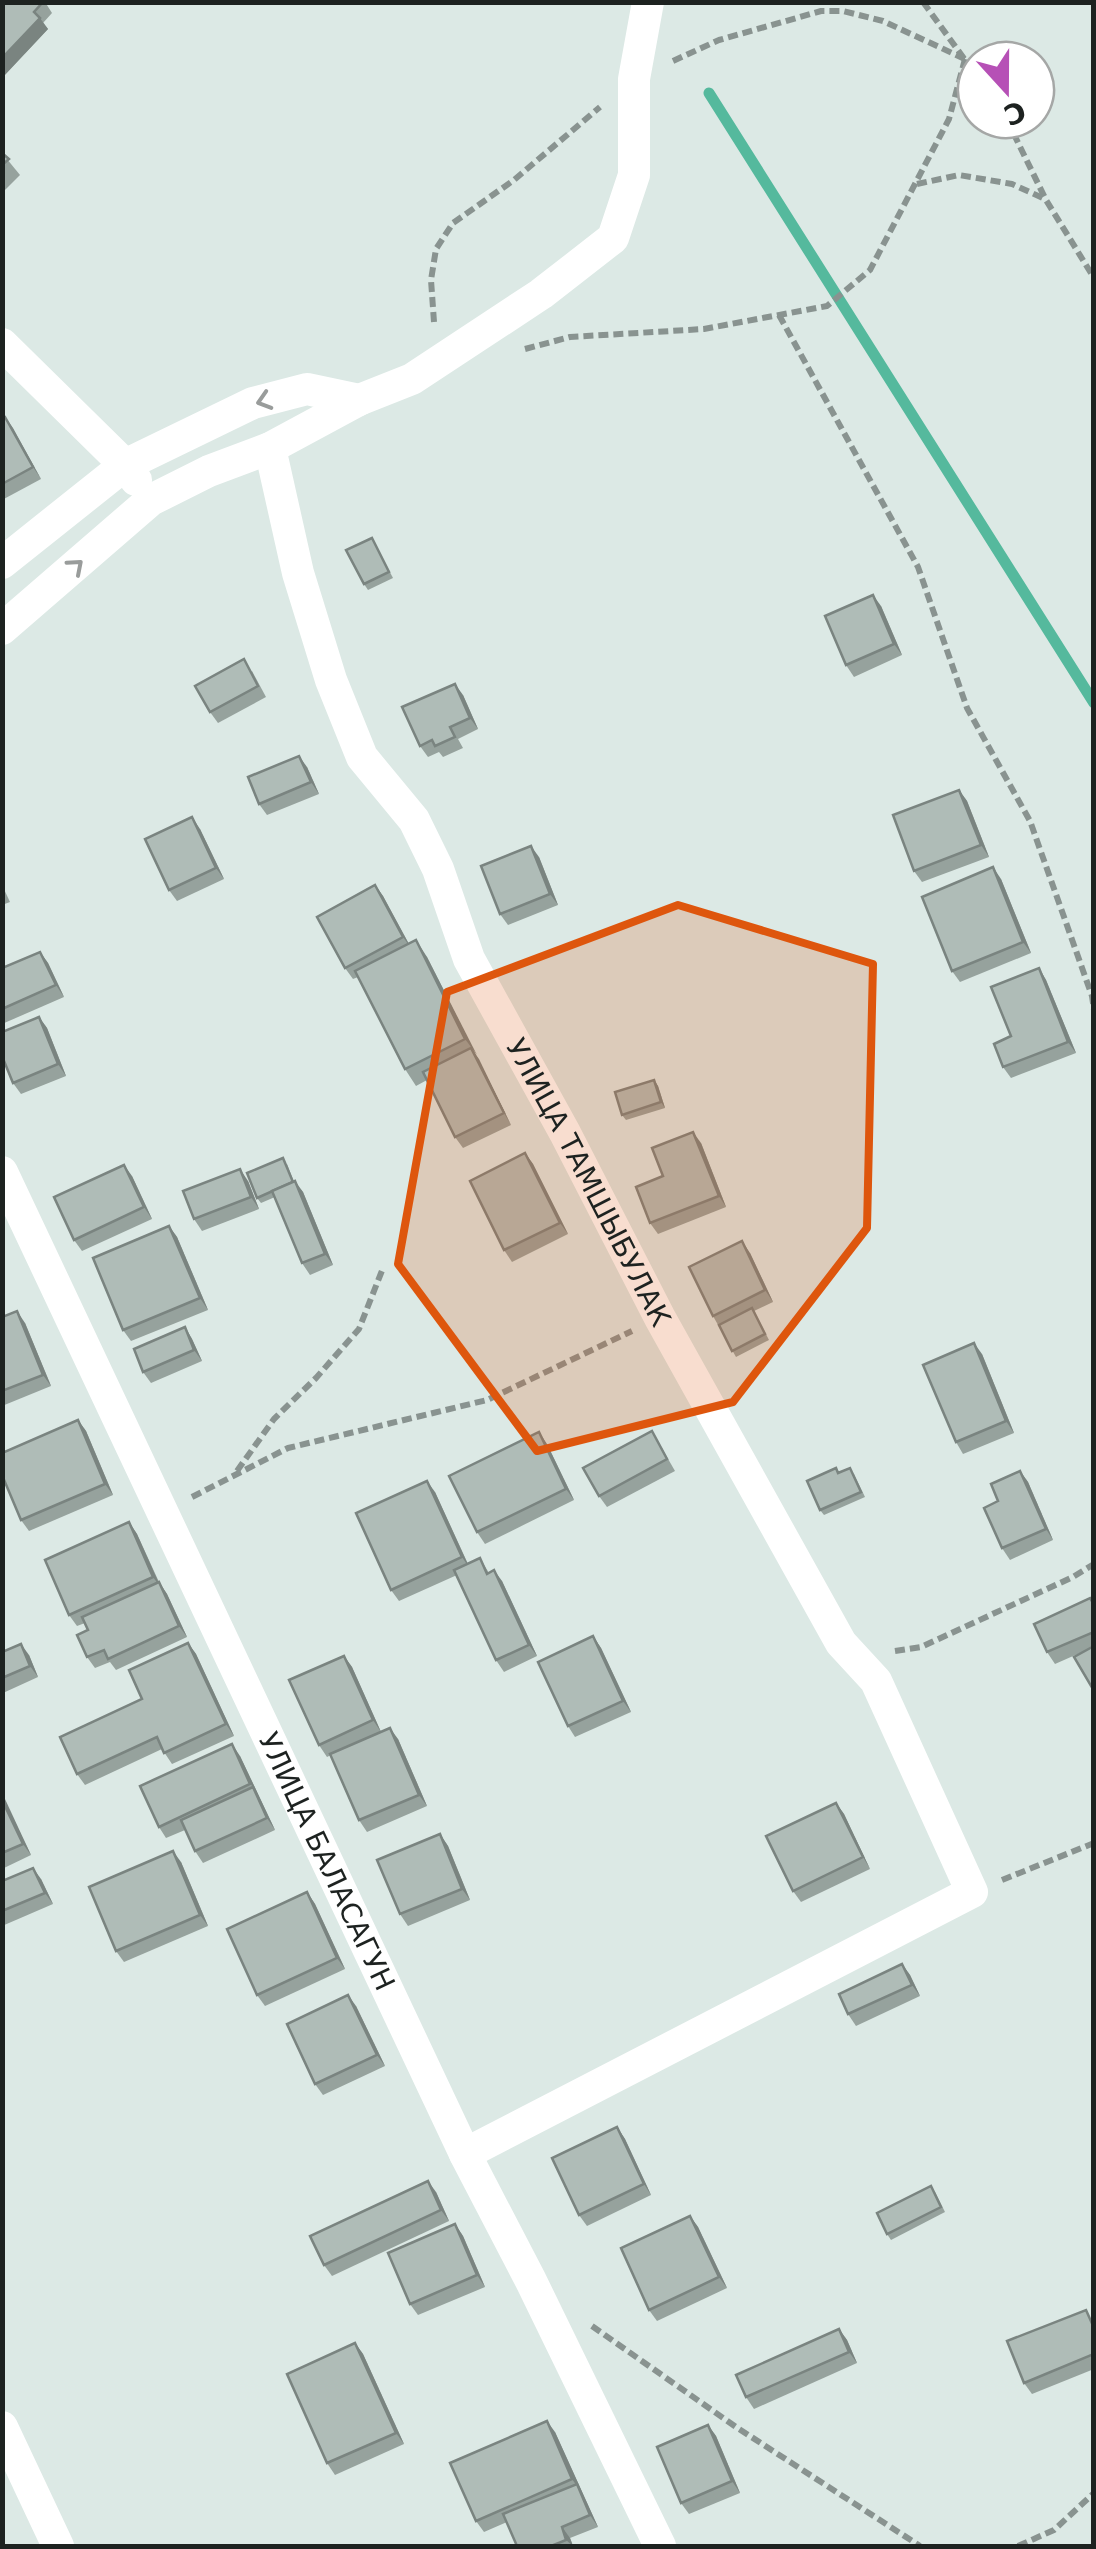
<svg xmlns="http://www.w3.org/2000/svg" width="1096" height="2549" font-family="'DejaVu Sans',sans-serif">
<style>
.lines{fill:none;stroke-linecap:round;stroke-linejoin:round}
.stream{stroke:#55b99d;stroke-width:11}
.path{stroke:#899390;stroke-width:6;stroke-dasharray:10 5;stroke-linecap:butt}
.minor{stroke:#fff;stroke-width:32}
.wall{fill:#96a29d}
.shaded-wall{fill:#7a8480}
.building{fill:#afbcb7;stroke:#7a8480;stroke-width:2.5}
.oneway{stroke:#999c9b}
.marked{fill:#de560d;fill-opacity:0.2;stroke:#de560d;stroke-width:8;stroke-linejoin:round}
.labels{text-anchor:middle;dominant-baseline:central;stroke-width:10;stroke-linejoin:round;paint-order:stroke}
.street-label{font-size:28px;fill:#1d2220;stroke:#fff}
</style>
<rect width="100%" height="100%" fill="#dce9e5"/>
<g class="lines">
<path class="stream" d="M709 93 1094 703"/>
<g class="path">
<path d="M923 2 976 75"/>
<path d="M673 61 719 40 821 11H843L883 21 965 59"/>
<path d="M1007 120 1046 200 1094 278"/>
<path d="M917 184 959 175 1012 184 1045 199"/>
<path d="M779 315 918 567 967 708 1030 821 1092 996 1094 1010"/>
<path d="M434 322 431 280 436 249 453 223 514 180 600 107"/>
<path d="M525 349 570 337 704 329 827 306 870 270 949 119 965 59"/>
<path d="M237 1471 274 1419 316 1378 359 1329 383 1268"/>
<path d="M192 1497 288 1448 487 1400 632 1331"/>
<path d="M895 1651 921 1647 1073 1577 1094 1564"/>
<path d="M1002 1880 1094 1843"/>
<path d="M592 2326 736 2427 920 2546"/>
<path d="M1018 2546 1054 2530 1094 2493"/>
</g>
<g class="minor">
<path d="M2 344 125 465 136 480"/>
<path id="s1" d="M270 448 298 573 331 680 362 757 414 820 438 869 469 959 565 1133 660 1318 841 1643 876 1681 972 1892 465 2154"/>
<path d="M2 563 125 465 253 403 307 389 359 400"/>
<path d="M2 629 151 500 209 471 270 448 359 400 412 379 541 294 613 238 634 175V79L648 2"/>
<path id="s2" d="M2 1172 465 2154 531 2281 660 2546"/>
<path d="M2 2427 58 2546"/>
</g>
</g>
<g class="wall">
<path d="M2 2H45L52 13 43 23 48 29 2 78Z"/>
<path d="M2 153 20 175 2 193Z"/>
<path d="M5 417 41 479 2 500V418Z"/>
<path d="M372 538 393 578 368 590 364 584Z"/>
<path d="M881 606 902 655 854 677 846 665Z"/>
<path d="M252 671 266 697 218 723 210 712Z"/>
<path d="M463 695 478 729 458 739 463 748 443 757 439 752 428 757 420 746Z"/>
<path d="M307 767 319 794 267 815 259 804Z"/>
<path d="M959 790 967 801 989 857 922 882 914 871Z"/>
<path d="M200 829 224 879 177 901 169 890Z"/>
<path d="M539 857 558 905 508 925 500 914Z"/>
<path d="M1001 879 1031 953 960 982 952 971Z"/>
<path d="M2 885 10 902 2 905Z"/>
<path d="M375 885 383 896 409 944 427 957 511 1125 463 1148 455 1137 427 1080 416 1086 405 1069 358 977 353 979 345 968Z"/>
<path d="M40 952 48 963 64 997 2 1024V968Z"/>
<path d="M1039 968 1046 980 1076 1053 1011 1078 1003 1067 1011 1036Z"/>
<path d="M39 1017 47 1028 66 1076 21 1094 13 1083Z"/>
<path d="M654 1080 658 1086 665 1108 626 1120 622 1115Z"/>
<path d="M701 1143 726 1207 658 1234 650 1223 663 1176Z"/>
<path d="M525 1153 533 1164 568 1234 512 1262 504 1250Z"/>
<path d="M287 1164 294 1182 303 1192 333 1265 310 1275 302 1263 275 1197 261 1203 257 1198Z"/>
<path d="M132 1176 152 1219 82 1251 74 1240Z"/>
<path d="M248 1181 259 1209 202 1231 194 1219Z"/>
<path d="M169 1226 177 1237 208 1310 131 1341 123 1330Z"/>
<path d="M750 1253 773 1302 754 1311 769 1340 736 1357 713 1316Z"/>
<path d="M2 1317 25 1323 51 1386 2 1406Z"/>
<path d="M185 1327 192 1339 202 1361 151 1383 143 1372Z"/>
<path d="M982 1354 1014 1433 963 1454 956 1442Z"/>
<path d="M78 1420 86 1431 113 1495 29 1531 21 1520Z"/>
<path d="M652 1431 675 1471 607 1507 599 1496Z"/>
<path d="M547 1444 574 1500 485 1544 477 1532Z"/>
<path d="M836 1468 839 1472 854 1474 865 1497 824 1515 820 1510Z"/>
<path d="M1020 1471 1028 1482 1053 1540 1010 1560 1002 1548 998 1501Z"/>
<path d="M435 1492 468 1564 480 1558 489 1573 502 1581 537 1656 504 1672 496 1660 457 1575 399 1601 391 1590Z"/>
<path d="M129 1522 137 1534 159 1582 167 1594 187 1637 116 1670 110 1662 95 1668 87 1657 88 1630 85 1623 77 1626 69 1615Z"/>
<path d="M1094 1603V1691L1089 1649 1055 1664 1047 1652Z"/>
<path d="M593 1636 601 1648 631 1712 575 1737 568 1726Z"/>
<path d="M188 1643 196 1654 234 1736 172 1764 162 1749 85 1785 77 1774 142 1699Z"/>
<path d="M2 1652 29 1655 38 1677 3 1693Z"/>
<path d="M344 1656 352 1667 381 1732 398 1739 427 1806 367 1832 359 1820 331 1755 327 1757 319 1745Z"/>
<path d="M240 1756 275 1830 203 1863 195 1851 185 1830 166 1838 159 1827Z"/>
<path d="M2 1796 31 1855 4 1868 2 1866Z"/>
<path d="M836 1803 844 1814 870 1869 801 1902 793 1891Z"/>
<path d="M440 1834 448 1846 470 1900 408 1926 400 1914Z"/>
<path d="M181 1862 208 1926 124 1962 116 1951Z"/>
<path d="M41 1879 53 1904 2 1926V1881Z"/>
<path d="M307 1892 315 1904 345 1969 265 2006 257 1995Z"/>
<path d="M902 1964 910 1975 920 1996 856 2026 848 2014Z"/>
<path d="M356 2006 385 2066 323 2095 315 2084Z"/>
<path d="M617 2127 625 2139 651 2195 587 2226 579 2215Z"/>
<path d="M436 2192 449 2221 332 2276 324 2265Z"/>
<path d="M935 2192 945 2212 891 2240 887 2234Z"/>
<path d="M690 2216 698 2227 727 2288 657 2321 649 2310Z"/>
<path d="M455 2224 463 2236 485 2287 418 2315 410 2304Z"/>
<path d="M1094 2320V2369L1032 2394 1024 2383Z"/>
<path d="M839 2329 847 2340 857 2363 754 2409 746 2397Z"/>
<path d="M355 2343 363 2354 404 2444 335 2475 327 2463Z"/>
<path d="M708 2425 716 2436 740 2493 689 2514 681 2503Z"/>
<path d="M555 2432 598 2527 570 2538 573 2546H517L507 2522 484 2532 476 2521Z"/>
</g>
<g class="shaded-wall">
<path d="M40 18 48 29 2 78V58Z"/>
<path d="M5 417 13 428 41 479 33 467Z"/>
<path d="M873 595 881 606 902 655 894 644Z"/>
<path d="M455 684 463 695 478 729 470 718Z"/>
<path d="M299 756 307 767 319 794 311 782Z"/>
<path d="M959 790 967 801 989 857 981 845Z"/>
<path d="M192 817 200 829 224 879 216 868Z"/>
<path d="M531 846 539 857 558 905 550 894Z"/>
<path d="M993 867 1001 879 1031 953 1023 942Z"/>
<path d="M375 885 383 896 411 948 403 937Z"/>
<path d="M416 940 427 957 477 1055 465 1039Z"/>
<path d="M40 952 48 963 64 997 56 985Z"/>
<path d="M1039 968 1046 980 1076 1053 1068 1042Z"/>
<path d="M39 1017 47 1028 66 1076 58 1064Z"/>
<path d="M471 1048 479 1059 511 1125 504 1113Z"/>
<path d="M654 1080 658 1086 665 1108 661 1102Z"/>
<path d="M693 1132 701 1143 726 1207 719 1196Z"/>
<path d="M525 1153 533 1164 568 1234 560 1223Z"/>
<path d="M124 1165 132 1176 152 1219 144 1207Z"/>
<path d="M240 1169 248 1181 259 1209 251 1197Z"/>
<path d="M295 1181 303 1192 333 1265 325 1254Z"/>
<path d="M169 1226 177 1237 208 1310 200 1298Z"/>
<path d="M742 1241 750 1253 773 1302 765 1290Z"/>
<path d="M17 1311 25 1323 51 1386 43 1375Z"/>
<path d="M185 1327 192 1339 202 1361 194 1350Z"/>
<path d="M974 1343 982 1354 1014 1433 1006 1421Z"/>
<path d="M78 1420 86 1431 113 1495 105 1484Z"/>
<path d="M539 1432 547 1444 574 1500 566 1489Z"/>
<path d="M1020 1471 1028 1482 1053 1540 1046 1529Z"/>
<path d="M427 1481 435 1492 470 1569 462 1557Z"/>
<path d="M129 1522 137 1534 161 1588 153 1577Z"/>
<path d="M494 1570 502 1581 537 1656 529 1645Z"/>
<path d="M159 1582 167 1594 187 1637 179 1626Z"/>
<path d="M593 1636 601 1648 631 1712 623 1701Z"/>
<path d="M188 1643 196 1654 234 1736 226 1724Z"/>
<path d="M21 1644 29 1655 38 1677 30 1666Z"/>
<path d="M344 1656 352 1667 381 1732 373 1720Z"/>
<path d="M390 1728 398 1739 427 1806 419 1795Z"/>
<path d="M232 1744 240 1756 275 1830 267 1818Z"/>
<path d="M2 1796 5 1799 31 1855 23 1844 2 1800Z"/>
<path d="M836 1803 844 1814 870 1869 863 1857Z"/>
<path d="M440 1834 448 1846 470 1900 462 1889Z"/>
<path d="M173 1851 181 1862 208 1926 200 1915Z"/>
<path d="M33 1868 41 1879 53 1904 45 1893Z"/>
<path d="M307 1892 315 1904 345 1969 337 1958Z"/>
<path d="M902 1964 910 1975 920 1996 912 1985Z"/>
<path d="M348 1995 356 2006 385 2066 377 2055Z"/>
<path d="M617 2127 625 2139 651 2195 644 2184Z"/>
<path d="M428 2181 436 2192 449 2221 441 2210Z"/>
<path d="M690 2216 698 2227 727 2288 719 2277Z"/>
<path d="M455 2224 463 2236 485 2287 477 2275Z"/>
<path d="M839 2329 847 2340 857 2363 849 2352Z"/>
<path d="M355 2343 363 2354 404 2444 396 2433Z"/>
<path d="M547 2421 555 2432 598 2527 590 2515 579 2489 572 2479Z"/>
<path d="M708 2425 716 2436 740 2493 732 2481Z"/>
<path d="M562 2527 570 2538 573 2546 566 2540Z"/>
</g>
<g class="building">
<path d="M2 2H43L34 12 40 18 2 58Z"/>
<path d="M2 153 9 159 2 165Z"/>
<path d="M5 417 33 467 2 484V418Z"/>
<path d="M372 538 389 572 364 584 346 550Z"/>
<path d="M873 595 894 644 846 665 825 616Z"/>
<path d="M244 659 258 686 210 712 195 686Z"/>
<path d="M455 684 470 718 450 727 455 737 435 746 432 740 420 746 402 707Z"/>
<path d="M299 756 311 782 259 804 248 777Z"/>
<path d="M959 790 981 845 914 871 893 815Z"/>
<path d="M192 817 216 868 169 890 145 839Z"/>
<path d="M531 846 550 894 500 914 481 866Z"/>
<path d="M993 867 1023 942 952 971 922 897Z"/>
<path d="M375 885 403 937 345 968 317 917Z"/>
<path d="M416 940 465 1039 405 1069 355 971Z"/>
<path d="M40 952 56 985 2 1009V968Z"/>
<path d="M1039 968 1068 1042 1003 1067 994 1044 1011 1036 991 987Z"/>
<path d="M39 1017 58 1064 13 1083 2 1056V1032Z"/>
<path d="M471 1048 504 1113 455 1137 423 1072Z"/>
<path d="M654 1080 661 1102 622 1115 615 1092Z"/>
<path d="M693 1132 719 1196 650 1223 636 1187 663 1176 652 1148Z"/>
<path d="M525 1153 560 1223 504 1250 470 1181Z"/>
<path d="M283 1158 293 1182 257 1198 247 1173Z"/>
<path d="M124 1165 144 1207 74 1240 54 1197Z"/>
<path d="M240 1169 251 1197 194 1219 183 1191Z"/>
<path d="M295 1181 325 1254 302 1263 272 1191Z"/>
<path d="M169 1226 200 1298 123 1330 93 1258Z"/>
<path d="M742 1241 765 1290 713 1316 689 1267Z"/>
<path d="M752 1308 765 1334 732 1351 719 1325Z"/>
<path d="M17 1311 43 1375 2 1391V1317Z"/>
<path d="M185 1327 194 1350 143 1372 134 1349Z"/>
<path d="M974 1343 1006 1421 956 1442 923 1365Z"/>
<path d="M78 1420 105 1484 21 1520 2 1475V1453Z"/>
<path d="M652 1431 667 1459 599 1496 583 1468Z"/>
<path d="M539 1432 566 1489 477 1532 449 1476Z"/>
<path d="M836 1468 838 1473 850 1468 861 1492 820 1510 807 1481Z"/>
<path d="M1020 1471 1046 1529 1002 1548 984 1508 998 1501 991 1484Z"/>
<path d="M427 1481 462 1557 391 1590 356 1513Z"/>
<path d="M129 1522 153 1577 69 1615 45 1560Z"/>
<path d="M480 1558 487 1574 494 1570 529 1645 496 1660 454 1570Z"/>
<path d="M159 1582 179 1626 108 1659 104 1650 87 1657 77 1635 88 1630 82 1617Z"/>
<path d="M1090 1598 1094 1605V1632L1047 1652 1034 1624Z"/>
<path d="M593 1636 623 1701 568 1726 538 1662Z"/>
<path d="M188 1643 226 1724 164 1753 157 1737 77 1774 60 1737 142 1699 129 1670Z"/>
<path d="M21 1644 30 1666 2 1678V1652Z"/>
<path d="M1094 1646V1691L1074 1657Z"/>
<path d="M344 1656 373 1720 319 1745 289 1680Z"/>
<path d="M390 1728 419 1795 359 1820 330 1754Z"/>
<path d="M232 1744 250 1784 159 1827 140 1786Z"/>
<path d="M253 1787 267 1818 195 1851 181 1820Z"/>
<path d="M2 1800 23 1844 2 1853Z"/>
<path d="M836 1803 863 1857 793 1891 766 1836Z"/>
<path d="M440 1834 462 1889 400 1914 377 1860Z"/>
<path d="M173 1851 200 1915 116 1951 89 1887Z"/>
<path d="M33 1868 45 1893 2 1911V1881Z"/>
<path d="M307 1892 337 1958 257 1995 227 1929Z"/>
<path d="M902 1964 912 1985 848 2014 839 1994Z"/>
<path d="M348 1995 377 2055 315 2084 287 2024Z"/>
<path d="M617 2127 644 2184 579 2215 552 2158Z"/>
<path d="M428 2181 441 2210 324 2265 310 2236Z"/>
<path d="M931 2186 941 2207 887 2234 877 2213Z"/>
<path d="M690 2216 719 2277 649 2310 621 2248Z"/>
<path d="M455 2224 477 2275 410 2304 388 2253Z"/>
<path d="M1086 2310 1094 2328V2354L1024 2383 1007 2341Z"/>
<path d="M839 2329 849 2352 746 2397 736 2375Z"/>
<path d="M355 2343 396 2433 327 2463 287 2374Z"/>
<path d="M547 2421 572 2479 476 2521 450 2463Z"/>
<path d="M708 2425 732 2481 681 2503 657 2447Z"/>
<path d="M577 2484 590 2515 562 2527 566 2540 551 2546H517L503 2514Z"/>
</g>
<defs><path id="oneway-chevron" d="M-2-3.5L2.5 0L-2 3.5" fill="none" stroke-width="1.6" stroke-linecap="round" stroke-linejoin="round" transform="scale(2.5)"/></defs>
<g class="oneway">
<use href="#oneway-chevron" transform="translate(264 401) rotate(163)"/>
<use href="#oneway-chevron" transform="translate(76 566) rotate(-41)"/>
</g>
<path class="marked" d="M678 905 873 964 867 1228 733 1402 537 1451 398 1264 447 992Z"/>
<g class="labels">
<g class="street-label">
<text stroke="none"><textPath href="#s1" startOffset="808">УЛИЦА ТАМШЫБУЛАК</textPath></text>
<text stroke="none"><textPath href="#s2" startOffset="762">УЛИЦА БАЛАСАГУН</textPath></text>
</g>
</g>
<rect width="1096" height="2549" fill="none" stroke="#1d2220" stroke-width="10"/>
<g transform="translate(1006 90) rotate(159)"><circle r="48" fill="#ffffff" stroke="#a5a7a6" stroke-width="2.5"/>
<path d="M0-8L18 38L0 25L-18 38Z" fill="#b650b6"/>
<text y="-15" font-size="28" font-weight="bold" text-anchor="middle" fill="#1d2220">С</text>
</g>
</svg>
